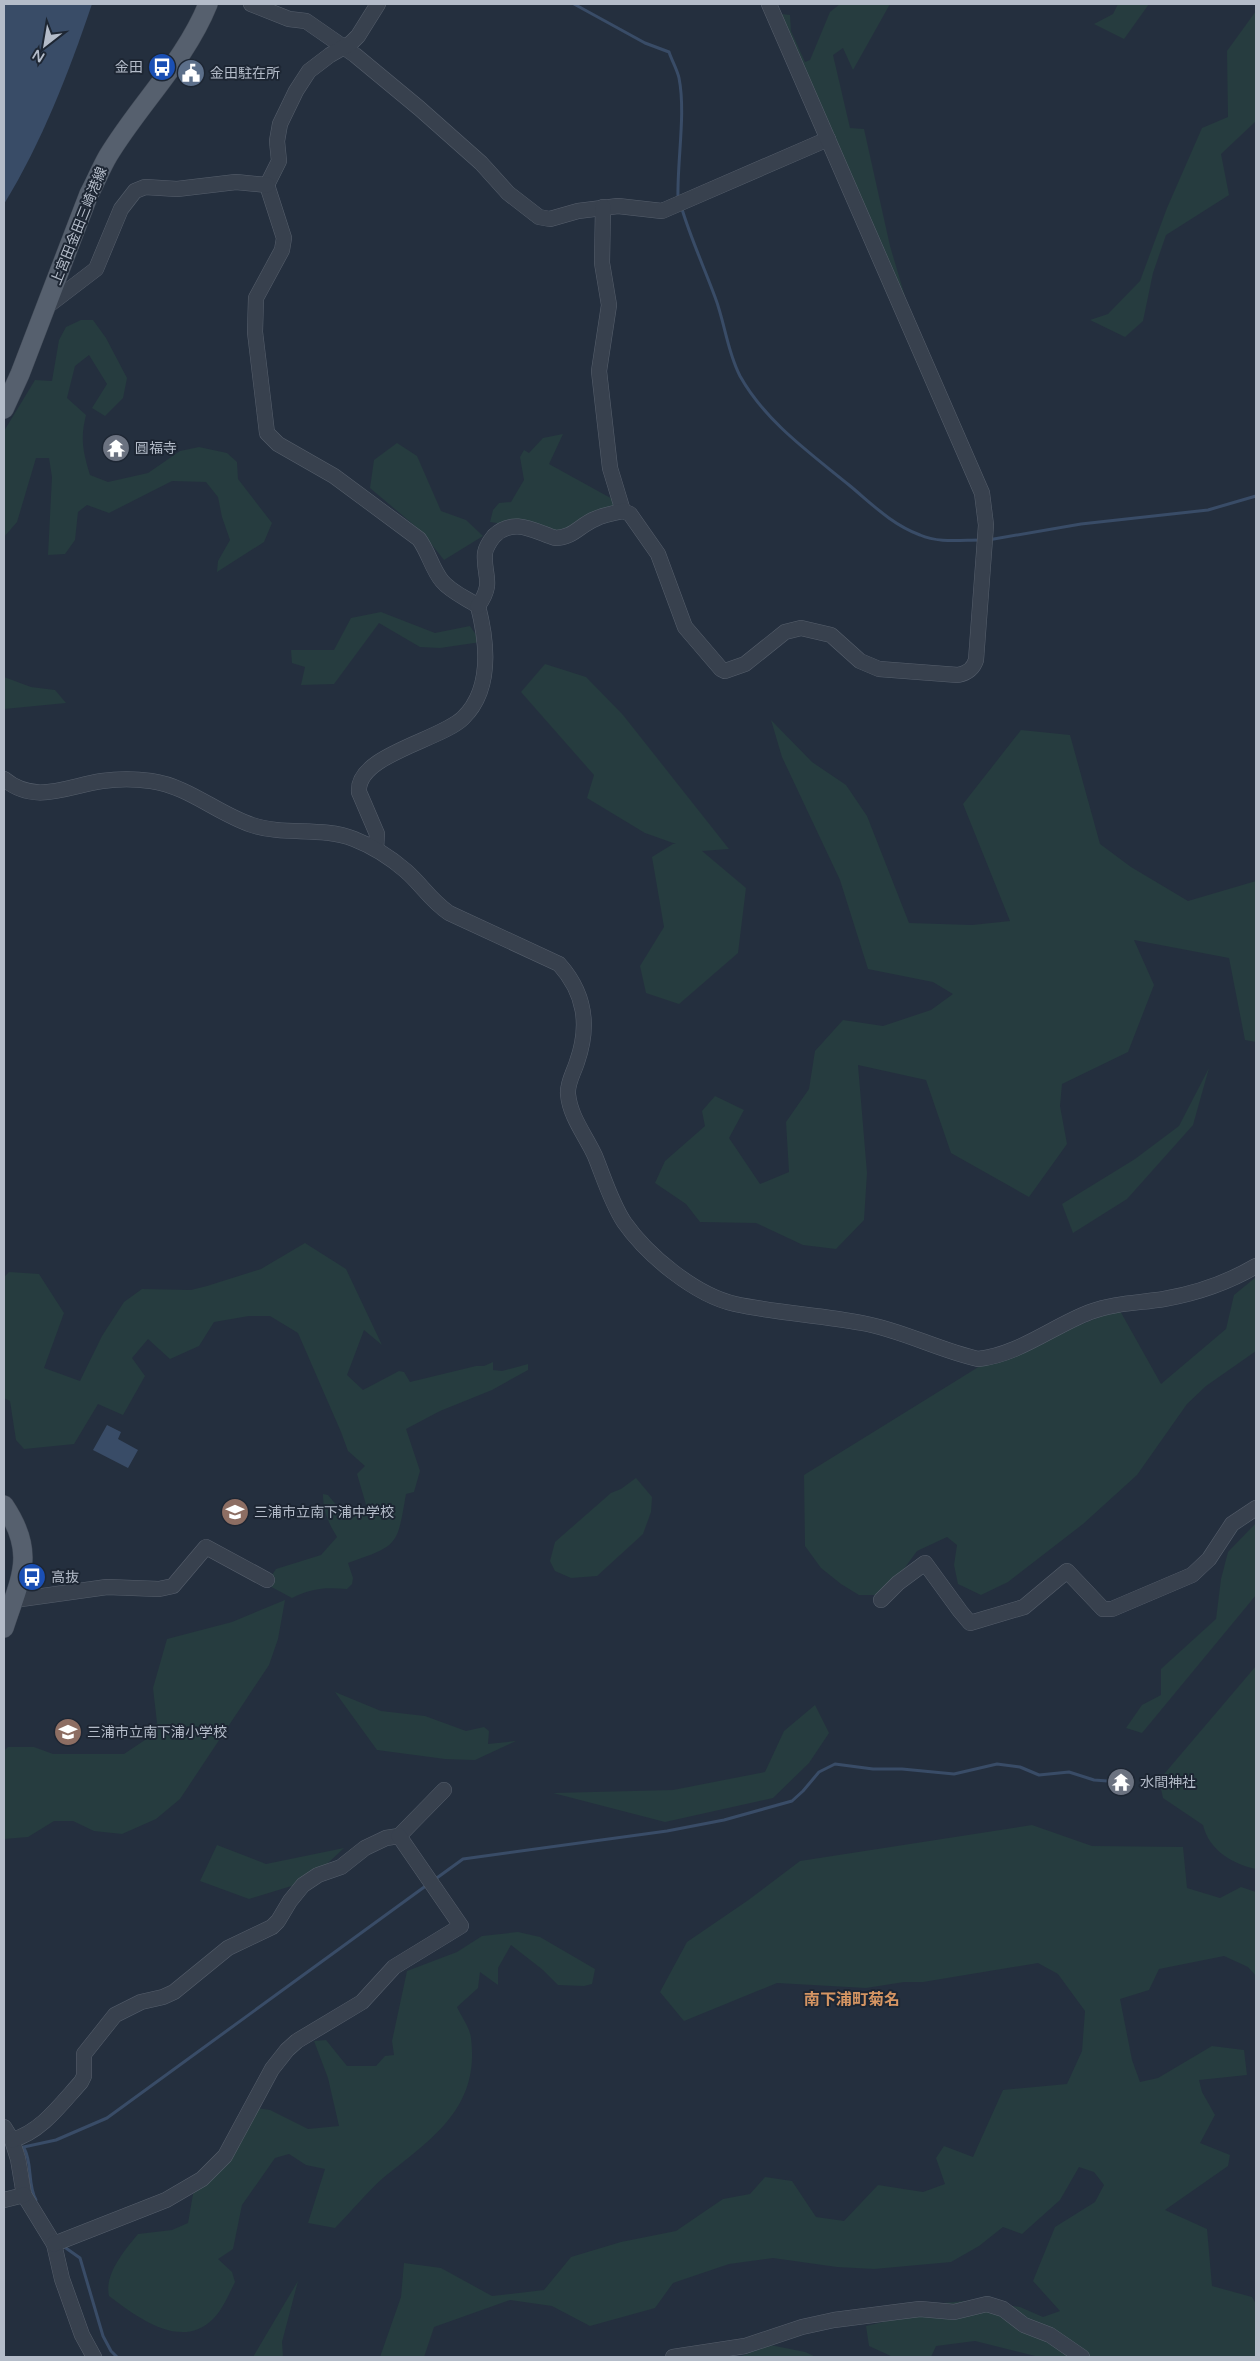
<svg xmlns="http://www.w3.org/2000/svg" width="1260" height="2361" font-family="'Varela Round','Noto Sans JP',sans-serif">
<style>
.green{fill:#263c3f}
.water{fill:#394c67}
.lines{fill:none;stroke-linecap:round;stroke-linejoin:round}
.stream{stroke:#394c67;stroke-width:3}
.minor-casing{stroke:#565f6c;stroke-width:16}
.major-casing{stroke:#414a57;stroke-width:20}
.minor{stroke:#38414e;stroke-width:15}
.major{stroke:#56606e;stroke-width:19}
.labels{text-anchor:middle;dominant-baseline:central;stroke-width:4;stroke-linejoin:round;paint-order:stroke}
.poi-label{font-size:14px;fill:#b4bcc9;stroke:#1d2633;text-anchor:start}
.street-label{font-size:14px;fill:#b4bcc9;stroke:#1d2633}
.quarter-label{font-size:16px;font-weight:bold;fill:#d59563;stroke:#1d2633}
</style>
<rect width="100%" height="100%" fill="#242f3e"/>
<g class="green">
<path d="M840 4H890L853 70 843 48 833 55 850 128 864 129 890 246 912 320 782 26V14L790 15 791 31 805 62 810 60 830 12Z"/>
<path d="M1118 4H1149L1124 39 1094 24 1113 14Z"/>
<path d="M1256 11V121L1221 154 1229 195 1166 235 1153 273 1143 321 1125 337 1090 320 1108 314 1140 281 1167 208 1202 128 1228 117 1227 51Z"/>
<path d="M81 320H93L106 338 127 378 123 398 105 416 92 408 107 384 89 355 75 366 67 398 86 415C80 439 83 452 90 475L108 482 148 473 180 451 199 447 227 453 237 462 238 479 272 523 264 542 217 572 218 561 230 540 222 517 218 497 206 482 172 481 109 513 87 505 78 512 75 540 65 554 48 555 52 477 49 458H36L17 522 4 537V431L35 380 52 381 59 340 66 327Z"/>
<path d="M563 434 549 464 616 501 617 505 581 518 570 529 561 533 490 522 493 510 499 503 511 502 524 480 520 457 524 450 529 453 543 438Z"/>
<path d="M397 443 417 456 441 511 466 520 483 536 444 560 421 531 370 488 374 460Z"/>
<path d="M381 612 435 633 470 626 481 642 440 648 420 647 379 623 334 684 301 685 305 667 292 663 291 650H334L351 618Z"/>
<path d="M545 664 586 677 623 715 729 849 702 851 746 888 738 953 679 1004 646 993 640 966 664 927 652 857 673 844H676L645 833 587 798 594 775 521 692Z"/>
<path d="M4 677 31 687 55 690 66 703 4 709Z"/>
<path d="M771 720 812 762 846 785 867 816 909 923 972 925 1010 921 963 804 1021 730 1070 735 1100 844 1131 867 1188 901 1256 881V1042L1245 1040 1229 958 1134 940 1154 985 1128 1052 1062 1084 1060 1106 1067 1144 1029 1197 951 1153 926 1080 858 1065 867 1173 864 1220 836 1249 803 1245 756 1223 700 1222 686 1204 655 1183 665 1161 705 1126 702 1111 715 1096 744 1110 729 1138 760 1184 789 1172 786 1122 809 1089 815 1051 843 1020 883 1026 931 1010 953 994 933 982 868 969 840 880 782 757Z"/>
<path d="M1209 1068 1193 1125 1127 1199 1073 1233 1062 1204 1135 1159 1179 1126Z"/>
<path d="M305 1243 346 1269 382 1345 364 1330 347 1375 363 1390 399 1371 404 1372 410 1382 476 1366H484L493 1362V1370L502 1371 528 1364V1370L492 1390 440 1411 406 1429 420 1471 414 1492 406 1494C397 1546 399 1545 348 1563L353 1578 352 1584 347 1589C326 1587 311 1588 292 1598L266 1584 276 1569 321 1555 337 1537C328 1522 323 1511 323 1494L328 1495 347 1518 351 1519 367 1508 357 1474 365 1466 348 1451 341 1432 298 1333 270 1316H249L214 1322 199 1346 170 1359 148 1339 132 1358 145 1376 123 1415 98 1404 74 1444 24 1449 16 1440 10 1401 4 1398V1277L9 1272 39 1274 64 1313 44 1368 80 1381 102 1336 124 1302 142 1289 191 1290 207 1286 261 1269Z"/>
<path d="M1256 1277V1351L1206 1386 1187 1404 1137 1475 1083 1524 1008 1582 981 1595 958 1584 954 1565 957 1545 947 1537 917 1551 893 1584 880 1595H859L841 1584 821 1568 805 1546 804 1475 980 1366 1119 1309 1161 1384 1226 1329 1234 1295Z"/>
<path d="M636 1478 652 1497 651 1512 643 1534 597 1576 571 1578 555 1571 550 1561 555 1542 611 1493 621 1489Z"/>
<path d="M1256 1523V1595L1142 1733 1126 1728 1142 1705 1161 1695V1669L1216 1619 1221 1579 1228 1552Z"/>
<path d="M285 1600 278 1639 269 1665 180 1799 156 1819 122 1834 94 1831 73 1821H54L28 1837 4 1839V1751L8 1747H34L53 1754H124L145 1740 157 1723 153 1688 167 1639 232 1622Z"/>
<path d="M1256 1666V1869C1232 1864 1209 1850 1203 1825L1163 1798 1159 1780Z"/>
<path d="M335 1692 381 1711 425 1716 466 1731 484 1727 489 1731 488 1744 516 1741 475 1760 445 1759 377 1750Z"/>
<path d="M815 1705 829 1733 809 1763 773 1798 665 1822 553 1793 673 1790 765 1772 784 1731Z"/>
<path d="M1032 1825 1092 1846 1183 1847 1187 1888 1220 1898 1241 1887 1256 1892V1976L1248 1967 1224 1956 1159 1969 1149 1990 1120 1999 1132 2060 1140 2082 1158 2078 1212 2046 1244 2050 1247 2075 1199 2080 1202 2092 1215 2115 1200 2143 1230 2155 1228 2166 1165 2210 1207 2229 1212 2286 1252 2297 1256 2304V2357H1039L975 2341 936 2346 931 2357H893L869 2346 866 2326 917 2314 932 2304 976 2300 1020 2307 1043 2317 1060 2311 1033 2281 1055 2227 1095 2202 1104 2185 1094 2172 1079 2167 1060 2200 1022 2234 1003 2227 979 2246 951 2262 874 2269 837 2267 773 2258 729 2264 673 2283 655 2308 590 2326 552 2306 510 2300 434 2327 424 2357H380L401 2297 404 2263 441 2268 492 2296 544 2290 571 2257 621 2242 676 2231 723 2199 750 2194 765 2177 792 2181 816 2217 844 2221 878 2185 923 2192 945 2184 936 2158 944 2146 973 2157 1003 2090 1067 2084 1082 2051 1085 2011 1058 1974 1038 1963 923 1982H904L866 1988 777 1983 684 2021 660 1992 687 1942 747 1901 800 1861Z"/>
<path d="M217 1845 266 1864 344 1848 327 1864 298 1884 249 1899 200 1881Z"/>
<path d="M518 1932 540 1937 595 1969 592 1984 584 1986 558 1985 543 1970 511 1945 498 1968V1985L480 1972 478 1988 457 2007C461 2016 470 2028 471 2038 480 2109 431 2139 383 2178 366 2193 351 2212 335 2228L308 2223 325 2169 306 2165 289 2154 275 2158 242 2205 233 2249 218 2259 232 2272 235 2282C229 2294 223 2309 213 2319 181 2351 137 2317 109 2296 104 2274 125 2250 138 2234L172 2230 188 2223 193 2194 228 2160 257 2108 270 2110 308 2129 339 2126 328 2078 314 2041 326 2040 347 2066H376L385 2056 394 2055 392 2041 407 1971 457 1952 482 1936Z"/>
<path d="M298 2281 282 2342 283 2357H253Z"/>
<path d="M770 2345 805 2352 816 2357H739Z"/>
</g>
<g class="water">
<path d="M4 4H92C69 72 42 142 4 204Z"/>
<path d="M107 1425 121 1432 118 1439 138 1450 128 1468 93 1450Z"/>
</g>
<g class="lines">
<g class="stream">
<path d="M574 4 645 43 669 52C672 61 677 69 679 78 686 113 677 161 678 198"/>
<path d="M682 209C691 239 704 267 715 297 725 323 727 351 740 376 765 421 810 453 849 485 872 504 891 524 920 535 938 543 960 540 980 540"/>
<path d="M988 540 1081 524 1208 510 1256 496"/>
<path d="M434 1880 463 1859 667 1831 724 1820 792 1801 803 1791 819 1772 835 1764 873 1769H902L954 1774 997 1764 1020 1767 1039 1775 1069 1772 1094 1780 1121 1782"/>
<path d="M19 2148 56 2140 107 2118 427 1885"/>
<path d="M24 2148C33 2164 27 2184 36 2200"/>
<path d="M63 2246 80 2258 103 2336 111 2351 117 2357"/>
</g>
<g class="minor-casing">
<g id="minor">
<path d="M251 4 289 19 306 21 355 55 419 108 481 163 508 193 539 217 550 219 578 211 618 206 662 211 828 139"/>
<path d="M267 185 284 238 282 250 256 298 255 332 267 433 278 444 334 476 419 539C429 553 432 569 442 581 451 592 466 598 478 606 487 641 493 689 463 718 441 740 356 755 359 792L377 834 376 849"/>
<path d="M267 185 279 161 277 141 280 124 296 91 309 71 330 55 351 43 358 36 378 4"/>
<path d="M603 207 602 263 609 305 599 371 610 468 623 511"/>
<path d="M45 308 96 269 121 209 135 191 145 187 177 189 236 182 267 185"/>
<path d="M478 606C495 582 483 576 485 553 486 547 490 541 494 536 513 517 534 531 555 538 573 538 580 525 595 519 603 515 613 513 623 511L630 514 658 554 685 627 721 669 725 671 745 664 785 632 801 628 831 635 860 661 879 669 958 675C968 673 973 669 976 660L986 525 982 493 769 4"/>
<path d="M4 779C35 805 68 786 102 781 117 779 136 779 151 781 188 786 218 814 252 825 285 836 321 826 354 839 372 846 391 858 406 871 422 885 430 900 449 913L559 964C585 993 590 1025 577 1062 574 1072 567 1083 568 1094 570 1117 586 1136 595 1156 604 1178 611 1202 624 1222 647 1255 695 1295 735 1304 777 1313 820 1315 862 1323 902 1330 938 1350 978 1359 1018 1355 1053 1326 1090 1312 1114 1303 1139 1303 1164 1299 1198 1293 1227 1283 1256 1266"/>
<path d="M14 1600 107 1587 159 1589 173 1586 206 1547 267 1580"/>
<path d="M881 1600 898 1583 925 1563 960 1611 970 1623 1024 1607 1067 1571 1103 1609H1112L1192 1575 1209 1559 1232 1524 1256 1508"/>
<path d="M4 2127 12 2140 18 2159 24 2195 54 2244 62 2279 82 2335 94 2357"/>
<path d="M12 2140C41 2132 61 2104 81 2082L84 2076V2054L115 2015 141 2002 163 1997 174 1992 228 1948 272 1927 278 1921 290 1901 303 1885 318 1875 341 1867 365 1848 386 1838 399 1836 444 1790"/>
<path d="M4 2200 24 2195"/>
<path d="M54 2244 166 2200 202 2179 225 2156 272 2069 287 2050 297 2041 362 2002 394 1967 461 1926 399 1836"/>
<path d="M673 2357 745 2346 802 2327 834 2320 920 2309 954 2312 987 2304 1003 2309 1024 2325 1050 2335 1082 2357"/>
</g>
</g>
<g class="major-casing">
<g id="major">
<path d="M4 409 20 374 89 194C96 181 101 168 108 156 140 103 185 61 208 4"/>
<path d="M4 1505C37 1554 20 1578 4 1628"/>
</g>
</g>
<use href="#minor" class="minor"/>
<use href="#major" class="major"/>
</g>
<defs>
<g id="bus-disc" transform="scale(1.4375)"><circle r="9.5" fill="#1a4fb4" stroke="#1d2633"/><path d="M-5-6H5V4H4V6H2V4H-2V6H-4V4H-5ZM-3.5-4V0h7V-4ZM-3.5 1.2v1.5H-2V1.2ZM2 1.2v1.5H3.5V1.2Z" fill="#fff"/></g>
<g id="civic-disc" transform="scale(1.4375)"><circle r="9.5" fill="#5c6f8a" stroke="#1d2633"/><path d="M-.6-6.5H3V-4.5H.6V-3L4-1V1h2V6H-6V1h2V-1L-.6-3ZM-1.2 2.5V6h2.4V2.5Z" fill="#fff"/></g>
<g id="temple-disc" transform="scale(1.4375)"><circle r="9.5" fill="#6b7280" stroke="#1d2633"/><path d="M0-6L5-2H3V0L6.5 2.5H4V6H1.5V3h-3V6H-4V2.5H-6.5L-3 0V-2H-5Z" fill="#fff"/></g>
<g id="school-disc" transform="scale(1.4375)"><circle r="9.5" fill="#8d6e63" stroke="#1d2633"/><path d="M0-5L7-2L0 1L-7-2ZM-4 1L0 2.5L4 1V4Q0 6-4 4Z" fill="#fff"/></g>
</defs>
<g fill-rule="evenodd">
<use href="#bus-disc" x="162" y="67"/>
<use href="#civic-disc" x="191" y="73"/>
<use href="#temple-disc" x="116" y="448"/>
<use href="#school-disc" x="235" y="1512"/>
<use href="#bus-disc" x="32" y="1577"/>
<use href="#school-disc" x="68" y="1732"/>
<use href="#temple-disc" x="1121" y="1782"/>
</g>
<g class="labels">
<g class="poi-label">
<text x="143" y="67" text-anchor="end">金田</text>
<text x="210" y="73">金田駐在所</text>
<text x="135" y="448">圓福寺</text>
<text x="254" y="1512">三浦市立南下浦中学校</text>
<text x="51" y="1577">高抜</text>
<text x="87" y="1732">三浦市立南下浦小学校</text>
<text x="1140" y="1782">水間神社</text>
</g>
<g class="street-label">
<text transform="translate(79 226) rotate(-68)">上宮田金田三崎港線</text>
</g>
<g class="quarter-label">
<text x="852" y="2000">南下浦町菊名</text>
</g>
</g>
<rect width="1260" height="2361" fill="none" stroke="#b4bcc9" stroke-width="10"/>
<g transform="translate(45 45) rotate(211)" stroke="#1d2633" stroke-width="4" paint-order="stroke">
<path d="M0-4L9 19L0 12L-9 19Z" fill="#b4bcc9"/>
<text y="-8" font-size="14" font-weight="bold" text-anchor="middle" fill="#b4bcc9">N</text>
</g>
</svg>
